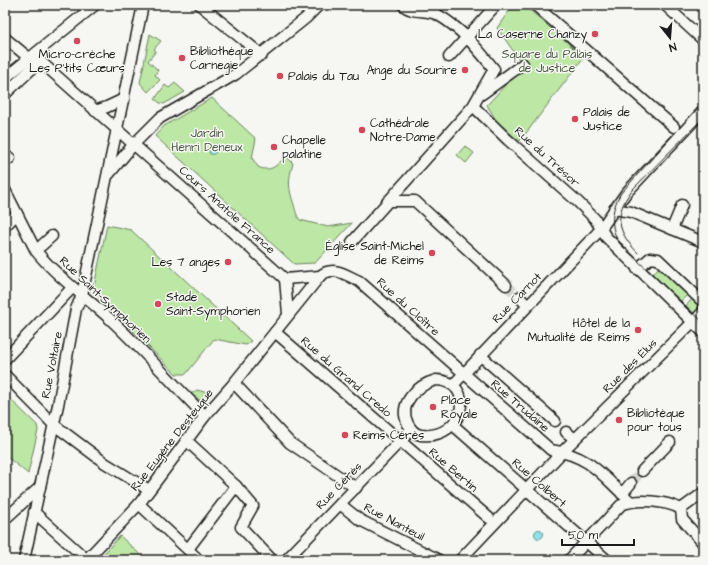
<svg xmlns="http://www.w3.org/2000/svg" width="708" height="565" font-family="'Architects Daughter',sans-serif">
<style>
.green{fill:#bce7a4;stroke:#6c8260}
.water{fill:#8fe1e6;stroke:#619295}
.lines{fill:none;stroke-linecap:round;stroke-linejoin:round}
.minor-tunnel{stroke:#d5d5d2;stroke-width:10;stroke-dasharray:10 5;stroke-linecap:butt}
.minor-casing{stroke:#1c1c1c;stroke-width:13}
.minor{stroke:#f6f6f2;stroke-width:10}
.tram{stroke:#1c1c1c;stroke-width:1}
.poi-dot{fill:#d1495b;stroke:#f6f6f2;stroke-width:1.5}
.labels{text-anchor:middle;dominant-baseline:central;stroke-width:3;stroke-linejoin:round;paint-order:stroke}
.poi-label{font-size:12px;fill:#1c1c1c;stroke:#f6f6f2;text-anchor:start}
.park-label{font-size:12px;fill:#4c5945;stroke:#f6f6f2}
.street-label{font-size:12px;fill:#1c1c1c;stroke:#f6f6f2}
</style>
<rect width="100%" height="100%" fill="#f6f6f2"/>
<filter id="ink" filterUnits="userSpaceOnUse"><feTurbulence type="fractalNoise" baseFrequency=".025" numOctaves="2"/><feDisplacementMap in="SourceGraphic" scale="8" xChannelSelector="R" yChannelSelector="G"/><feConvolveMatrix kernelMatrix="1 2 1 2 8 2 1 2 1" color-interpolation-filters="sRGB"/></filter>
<g filter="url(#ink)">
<g class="green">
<path d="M513 5H524L584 57 520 141 505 130 503 132 487 105 509 81 521 62 497 28Z"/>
<path d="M150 34 161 41 154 49 156 51 148 61 158 70 155 75 160 80 148 92 140 83Z"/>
<path d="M175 83 185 92 164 104 160 103 155 99 165 85 169 88Z"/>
<path d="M212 98 256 139 252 158 258 167C271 173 277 165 286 156L293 163C288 181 288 187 294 205 296 211 296 215 300 220L328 227 352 223 315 263 294 264 155 136 164 126Z"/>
<path d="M465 146 474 153 466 163 457 155Z"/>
<path d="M107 225 131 230 251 341 246 345 214 339 186 374H176L93 291Z"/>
<path d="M660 266 689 293 677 305 649 278Z"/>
<path d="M693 298 703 307 691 319 682 310Z"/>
<path d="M197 390 212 394 206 400 201 401 191 394Z"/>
<path d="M5 394 37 425 38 430 28 474 5 455Z"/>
<path d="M120 536 146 560H98Z"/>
</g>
<g class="water">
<path d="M214 144 217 145 219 149 214 154H210L209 150Z"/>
<circle cx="539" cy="534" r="4.5"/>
</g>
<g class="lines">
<g class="minor-tunnel">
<path d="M506 285 519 297"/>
<path d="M631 483 642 471"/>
</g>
<g class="minor-casing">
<g id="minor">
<path d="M200 5 262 55"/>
<path d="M535 5 674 127"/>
<path d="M665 5 703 40"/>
<path d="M5 38 29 58 40 61 285 279"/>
<path d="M449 57 496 5"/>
<path d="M5 78 95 5"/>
<path d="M5 94 40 61"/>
<path d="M482 94 523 64"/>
<path d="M473 106 508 140 578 202 595 219 606 237 703 332"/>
<path d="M95 111 107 107 124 99"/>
<path d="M5 162 10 158"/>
<path d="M109 174 133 145 160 118 236 74 306 18 319 5"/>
<path d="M5 190 36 251C57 277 85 296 110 319 143 350 173 384 205 416"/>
<path d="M388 201H415L506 285"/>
<path d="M614 209 631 212 703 242"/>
<path d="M5 226 17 214"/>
<path d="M672 229 682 205"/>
<path d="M352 242 473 106 494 69C477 48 461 28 438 15 427 9 412 14 403 5"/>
<path d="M41 246 52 236"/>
<path d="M637 269 650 258 658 259 703 302"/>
<path d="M285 279 320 276"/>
<path d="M285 279 288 314"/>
<path d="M519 297 527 305"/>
<path d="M275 332 489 518"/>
<path d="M480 355 555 421"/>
<path d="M5 359 72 288"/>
<path d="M5 375 53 424 105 463 149 490"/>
<path d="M436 380C477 381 465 440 421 435 415 434 411 430 408 424 397 403 418 385 436 380Z"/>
<path d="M234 383 290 443 356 488"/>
<path d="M454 384 600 230 626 193 703 111"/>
<path d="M453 425 607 560"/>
<path d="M566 432 575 439"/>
<path d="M186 440 236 486 253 506 241 527 272 560"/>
<path d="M642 471 670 442"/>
<path d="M622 494 631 483"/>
<path d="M139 504 199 560"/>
<path d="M340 504 360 520 439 560"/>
<path d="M681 509 682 519 703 543"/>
<path d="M681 509 703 493"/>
<path d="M34 512 86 559"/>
<path d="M5 519 40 487"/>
<path d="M188 549 236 486"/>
<path d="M24 560 58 405 76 309 82 295 143 5"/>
<path d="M86 560 139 504 205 416 234 383 320 276C333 265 346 275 359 281L551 450C592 456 602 476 630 501"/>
<path d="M286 560 411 430"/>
<path d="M460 560 568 446 703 312"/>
<path d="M569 560 621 505C638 498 666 501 681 509"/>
</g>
</g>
<use href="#minor" class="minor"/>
<g class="tram">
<path d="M703 102 621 193C611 209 609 228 620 244L703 322"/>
<path d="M638 253C617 232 613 215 632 190L703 118"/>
</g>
</g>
</g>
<g class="poi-dot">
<circle cx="595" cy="34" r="4"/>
<circle cx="77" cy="41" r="4"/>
<circle cx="182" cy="58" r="4"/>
<circle cx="465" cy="70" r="4"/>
<circle cx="280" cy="76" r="4"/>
<circle cx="575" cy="119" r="4"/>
<circle cx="362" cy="130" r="4"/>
<circle cx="274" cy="147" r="4"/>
<circle cx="432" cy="253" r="4"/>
<circle cx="228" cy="262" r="4"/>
<circle cx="158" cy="304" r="4"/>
<circle cx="638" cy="330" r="4"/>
<circle cx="433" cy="407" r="4"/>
<circle cx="619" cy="420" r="4"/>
<circle cx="345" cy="435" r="4"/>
</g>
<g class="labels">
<g class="poi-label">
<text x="587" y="34" text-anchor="end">La Caserne Chanzy</text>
<text x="190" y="51">Bibliothèque<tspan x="190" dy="14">Carnegie</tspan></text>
<text x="77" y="54" text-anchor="middle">Micro-crèche<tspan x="77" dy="14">Les P'tits Cœurs</tspan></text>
<text x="457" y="70" text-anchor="end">Ange du Sourire</text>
<text x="288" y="76">Palais du Tau</text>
<text x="583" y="112">Palais de<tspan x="583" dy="14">Justice</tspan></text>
<text x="370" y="123">Cathédrale<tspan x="370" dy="14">Notre-Dame</tspan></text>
<text x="282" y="140">Chapelle<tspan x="282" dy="14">palatine</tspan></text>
<text x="424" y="246" text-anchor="end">Église Saint-Michel<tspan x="424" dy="14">de Reims</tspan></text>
<text x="220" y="262" text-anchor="end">Les 7 anges</text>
<text x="166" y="297">Stade<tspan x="166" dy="14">Saint-Symphorien</tspan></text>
<text x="630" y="323" text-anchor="end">Hôtel de la<tspan x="630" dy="14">Mutualité de Reims</tspan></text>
<text x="441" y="400">Place<tspan x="441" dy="14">Royale</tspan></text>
<text x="627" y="413">Bibliotèque<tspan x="627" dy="14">pour tous</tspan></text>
<text x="353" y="435">Reims Cérès</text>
</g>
<g class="park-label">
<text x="547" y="54">Square du Palais<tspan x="547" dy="14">de Justice</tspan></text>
<text x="207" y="133">Jardin<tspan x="207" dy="14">Henri Deneux</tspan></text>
</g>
<g class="street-label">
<text transform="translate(547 157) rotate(42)">Rue du Trésor</text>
<text transform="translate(227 210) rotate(42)">Cours Anatole France</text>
<text transform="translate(517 298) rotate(-46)">Rue Carnot</text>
<text transform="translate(105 300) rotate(43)">Rue Saint-Symphorien</text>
<text transform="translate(408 307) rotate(42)">Rue du Cloître</text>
<text transform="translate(52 365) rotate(-79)">Rue Voltaire</text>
<text transform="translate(630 366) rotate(-45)">Rue des Élus</text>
<text transform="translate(346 377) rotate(41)">Rue du Grand Credo</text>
<text transform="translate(520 406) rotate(41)">Rue Trudaine</text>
<text transform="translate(172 440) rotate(-52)">Rue Eugène Desteuque</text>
<text transform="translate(453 470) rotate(41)">Rue Bertin</text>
<text transform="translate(539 483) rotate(41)">Rue Colbert</text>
<text transform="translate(339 486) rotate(-46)">Rue Cérès</text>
<text transform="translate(394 522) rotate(28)">Rue Nanteuil</text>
</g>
</g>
<rect width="708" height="565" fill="none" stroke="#f6f6f2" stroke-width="20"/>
<rect x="10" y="10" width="688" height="545" fill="none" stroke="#1c1c1c" stroke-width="1.5" filter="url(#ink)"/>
<g transform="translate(670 38) rotate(163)" stroke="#f6f6f2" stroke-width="3" paint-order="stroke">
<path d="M0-3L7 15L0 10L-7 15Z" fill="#1c1c1c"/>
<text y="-6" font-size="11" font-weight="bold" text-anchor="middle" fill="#1c1c1c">N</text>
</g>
<path d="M562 539v6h72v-6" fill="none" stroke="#1c1c1c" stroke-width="2"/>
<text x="568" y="539" font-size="12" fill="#1c1c1c" stroke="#f6f6f2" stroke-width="3" paint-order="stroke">50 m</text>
</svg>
